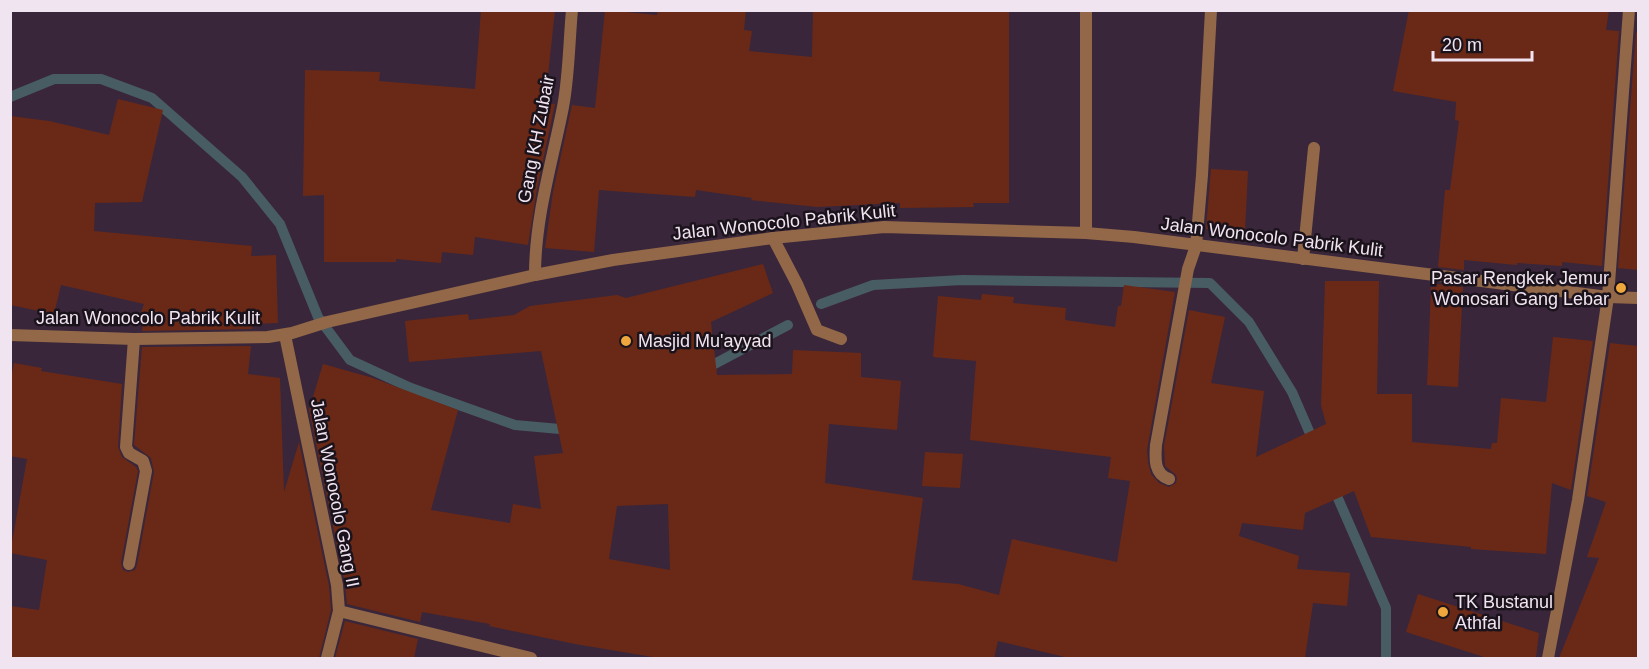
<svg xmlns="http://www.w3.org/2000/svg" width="1649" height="669" font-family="Helvetica,sans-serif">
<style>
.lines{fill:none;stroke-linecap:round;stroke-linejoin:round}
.stream{stroke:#485c63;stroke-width:10}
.building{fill:#6a2917;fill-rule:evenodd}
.lane{stroke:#926848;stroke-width:12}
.street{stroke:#926848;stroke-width:12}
.poi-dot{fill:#efa73d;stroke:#1b131c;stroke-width:2}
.labels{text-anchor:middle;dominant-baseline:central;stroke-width:5;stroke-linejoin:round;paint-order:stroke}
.street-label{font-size:18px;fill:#f1e4f1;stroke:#1b131c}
.poi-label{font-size:18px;fill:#f1e4f1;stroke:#1b131c;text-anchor:start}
</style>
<rect width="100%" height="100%" fill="#39263a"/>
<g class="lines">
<g class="stream">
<path d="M10 97 54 79H101L152 98 242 177 280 224 318 317 350 360 411 388 515 425 571 430"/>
<path d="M821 304 873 285 962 280 1210 283 1249 322 1292 392 1315 445"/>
<path d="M705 369 788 325"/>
<path d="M1333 487 1386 608V658"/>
</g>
</g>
<g class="building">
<path d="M481 10H555L545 103 555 104 537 189 528 245 475 237 473 255 442 252 441 263 396 259V262H324V195L303 196 305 70 380 72 379 81 475 89Z"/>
<path d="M605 10 657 15 658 10H746L744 30 752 31 749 51 812 57 813 10H1009V203H973L974 207 900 208V203L817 207 751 200 752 198 696 190 695 197 599 190 594 252 545 248 553 192 572 105 595 108Z"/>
<path d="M1409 10H1609L1606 30 1619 31 1602 266 1562 262V266L1517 263V265L1464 260V270L1438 267 1445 190H1450L1459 121 1455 120 1456 102 1393 91Z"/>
<path d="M1636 32 1638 33V270L1618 268Z"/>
<path d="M118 99 163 110 142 202 95 203 94 231 252 246 251 256 276 255 278 323 253 324 252 329 142 331 144 316 140 315 144 304 61 285 54 314 10 305V116L49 121 109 135Z"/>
<path d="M1211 169 1248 171 1245 231 1206 229Z"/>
<path d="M763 264 773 293 711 322 717 375 792 374 793 350 861 353V377L901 381 897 430 829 424 825 483 923 498 912 580 958 584 999 595 1012 539 1117 562 1130 481 1108 478 1111 457 970 440 976 361 933 357 938 296 981 300 982 294 1014 297 1013 303 1066 308 1065 320 1115 327 1118 306H1121L1124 285 1175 292 1147 450 1148 462 1151 474 1159 483 1169 487 1176 483 1177 478 1175 474 1165 466 1164 446 1189 310 1225 317 1211 383 1264 391 1256 457 1326 424 1321 405 1325 281H1379L1377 394H1412V442L1491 449 1492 443H1497L1501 398 1546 402 1553 337 1593 341 1571 490 1552 483 1546 554 1471 549V547L1371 537 1354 491 1305 513 1303 530 1242 523 1239 536 1299 556 1297 569 1350 573 1347 606 1313 603 1305 658H1069L998 641 994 658H659L575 644 489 626 490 624 422 612 420 622 347 604 345 583 309 410 323 364 373 378 458 410 431 510 510 523 513 504 541 509 534 456 563 453 541 351 409 362 405 321 468 314 469 320 514 315 530 306 617 295 626 298ZM668 504 670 570 609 559 617 506Z"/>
<path d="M1437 284 1463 287 1458 387 1427 385 1431 287H1437Z"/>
<path d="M1610 343 1638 346V658H1559L1599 558 1587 557 1606 502 1587 496Z"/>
<path d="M251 346 248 374 280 378 284 492 299 442 329 586 331 610 319 658H10V606L39 610 47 560 10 553 27 459 10 456V383L14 363 42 368 41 371 122 384 118 447 122 457 136 467 138 471 121 563 123 570 128 572 135 570 137 565 154 472 151 458 134 445 142 347Z"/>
<path d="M925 452 963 454 960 488 922 486Z"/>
<path d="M1418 594 1539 633 1536 658H1487L1406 632Z"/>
<path d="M345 621 418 639 414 658H335Z"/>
</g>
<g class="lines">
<g class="lane">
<path d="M773 238 797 284 817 330 841 339"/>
<path d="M1303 259 1314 148"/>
</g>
<g class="street">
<path d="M1086 10V233"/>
<path d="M535 275C535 217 552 163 563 107 569 76 569 42 572 10"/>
<path d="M10 335 134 339 268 337 292 333 327 322 535 275 613 260 773 238 884 227 1086 233 1134 237 1608 297 1638 298"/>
<path d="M285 335 337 585 339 611 327 658"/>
<path d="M1169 479C1154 474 1155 459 1156 445L1188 269 1196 246 1202 175 1211 10"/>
<path d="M129 564 146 471 143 461 129 453 126 447 134 339"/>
<path d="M339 611 531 658"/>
<path d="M1548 658 1578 500 1608 297 1629 10"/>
</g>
</g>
<g class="poi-dot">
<circle cx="1621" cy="288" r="6"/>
<circle cx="626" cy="341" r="6"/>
<circle cx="1443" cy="612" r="6"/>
</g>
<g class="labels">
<g class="street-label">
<text transform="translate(536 139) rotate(-79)">Gang KH Zubair</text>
<text transform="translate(784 222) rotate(-6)">Jalan Wonocolo Pabrik Kulit</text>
<text transform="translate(1272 237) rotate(7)">Jalan Wonocolo Pabrik Kulit</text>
<text x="148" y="318">Jalan Wonocolo Pabrik Kulit</text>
<text transform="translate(335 493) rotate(79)">Jalan Wonocolo Gang II</text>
</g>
<g class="poi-label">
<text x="1609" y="278" text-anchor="end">Pasar Rengkek Jemur<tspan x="1609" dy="21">Wonosari Gang Lebar</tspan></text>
<text x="638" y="341">Masjid Mu'ayyad</text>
<text x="1455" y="602">TK Bustanul<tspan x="1455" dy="21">Athfal</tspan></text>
</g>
</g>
<rect width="1649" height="669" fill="none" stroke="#f1e4f1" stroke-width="24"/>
<path d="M1433 51v9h99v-9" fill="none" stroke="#f1e4f1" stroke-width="3"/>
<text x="1442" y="51" font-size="18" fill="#f1e4f1" stroke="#1b131c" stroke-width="4.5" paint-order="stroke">20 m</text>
</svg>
